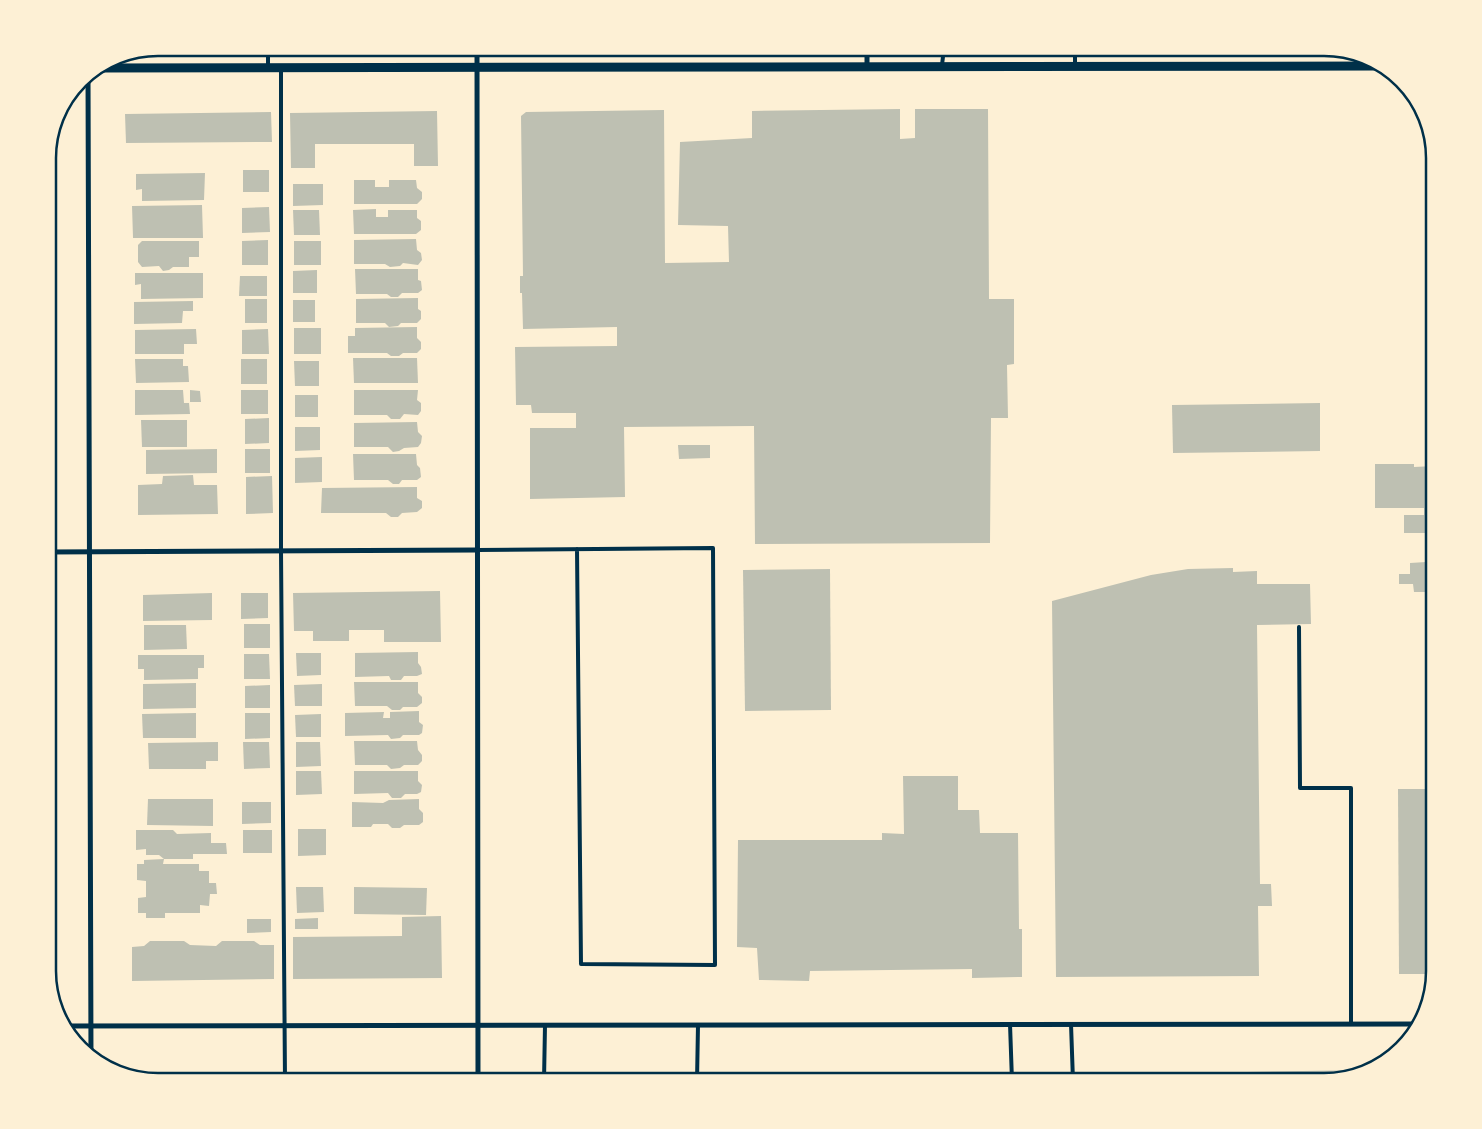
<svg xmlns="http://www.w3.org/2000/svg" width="1482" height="1129" font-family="'Roboto Serif',serif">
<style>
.building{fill:#bec0b2}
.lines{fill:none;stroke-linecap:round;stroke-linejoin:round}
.service{stroke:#003049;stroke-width:4}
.minor{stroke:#003049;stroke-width:5}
.tertiary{stroke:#003049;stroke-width:9}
.rim{fill:none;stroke:#003049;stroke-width:2.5}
</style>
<rect width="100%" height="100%" fill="#fdf0d5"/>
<g class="building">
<path d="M900 109V139L915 138V109H988L989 299H1014V364L1007 365 1008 418H991L990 543 755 544 754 426 624 427 625 497 530 499V428H576V413H532L531 405H516L515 347 617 346V327L523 329 522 293H520V276H523L521 116 526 112 664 110 665 263 729 262 728 226 678 225 680 142 752 138V111Z"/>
<path d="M437 111 438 166H414V144H315V168H291L290 113Z"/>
<path d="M271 112 272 142 126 143 125 114Z"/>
<rect x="243" y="170" width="26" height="22"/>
<path d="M205 173 204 200 142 201V189L136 190V174Z"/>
<path d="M354 180H375V187H389V180H416L417 188 422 192V199L417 204H354Z"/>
<path d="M293 184H323V205L293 206Z"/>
<path d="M202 205 203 238H133L132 206Z"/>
<path d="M269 207 270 232 242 233V208Z"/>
<path d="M376 209V217H388V210H417V218L421 221V230L416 234H354L353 210Z"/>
<path d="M293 210H319L320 235H294Z"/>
<path d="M416 239 417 250 421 253 422 260 418 265 403 263 400 266 390 267 385 264H354V240Z"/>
<path d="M268 240V265H242V241Z"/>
<path d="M142 241H199V257H189V267H173L169 270 163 271 159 266 142 267 138 262V245Z"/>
<rect x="294" y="241" width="27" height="24"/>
<path d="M355 269H418V280L421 281 422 290 418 293H402L398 297H391L387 294H356Z"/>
<path d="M317 270V293H293V271Z"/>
<path d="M135 273H203V298L141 299V284L135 285Z"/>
<path d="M240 276H267V296H239Z"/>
<path d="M418 298V309L421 311V319L417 323H401L398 326 389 327 385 323H356V299Z"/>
<rect x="245" y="299" width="22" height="24"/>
<rect x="293" y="300" width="22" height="22"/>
<path d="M193 301V311H183L182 323 134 324V302Z"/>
<path d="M417 327V338L421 342V349L417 353H403L399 356H391L387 353H348V336H355V328Z"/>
<rect x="294" y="328" width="27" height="26"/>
<path d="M196 329 197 344H184V354H135V330Z"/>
<path d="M268 329 269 354H242V330Z"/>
<path d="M353 358H417L418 383H354Z"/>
<path d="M135 359H183V366H188L189 382 136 383Z"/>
<rect x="241" y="359" width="26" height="25"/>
<path d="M294 361H319V386H295Z"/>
<path d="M135 390H183L184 403H189L190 414 135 415Z"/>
<path d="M190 390 200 391 201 402H190Z"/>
<rect x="241" y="390" width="27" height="24"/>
<path d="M354 390H418L417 400 421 403V411L418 415 404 414 400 419H391L387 415H354Z"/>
<rect x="295" y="395" width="23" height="22"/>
<path d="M1320 403V451L1173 453 1172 405Z"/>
<path d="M269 418V443L245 444V419Z"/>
<path d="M141 420H187V447H142Z"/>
<path d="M417 422 418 432 422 436 421 443 418 447 404 448 399 451 393 452 388 447H354V423Z"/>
<path d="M295 427H320V450L295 451Z"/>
<path d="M678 445H710V458L679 459Z"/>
<path d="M217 449V473L146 474V450Z"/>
<rect x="245" y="449" width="25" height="24"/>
<path d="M353 454H416L417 465 420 468 421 477 417 480H402L399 484H393L388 480H354Z"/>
<path d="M322 457V482L295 483V458Z"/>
<path d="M1375 464H1414V467L1434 466V592H1414L1413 584H1399V574H1410V563L1426 562V533H1404V515H1424V508H1375Z"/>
<path d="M193 475 194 485H217L218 514 138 515V485L162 484 163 476Z"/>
<path d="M272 476 273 513 246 514V477Z"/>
<path d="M417 487V498L422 501V508L417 512 402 513 398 517H391L386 513H321L322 488Z"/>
<path d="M1233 568V572L1257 571V584H1310L1311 624 1257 625 1260 884H1271L1272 906H1258L1259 976 1056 977 1052 601 1151 575 1188 569Z"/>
<path d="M830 569 831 710 745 711 743 570Z"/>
<path d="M440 591 441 642H384V630H349V641H313V631H294L293 593Z"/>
<path d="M212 593V620L143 621V595Z"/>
<path d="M241 593H268V618L241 619Z"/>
<rect x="244" y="624" width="26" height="24"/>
<path d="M144 625H186L187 649 144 650Z"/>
<path d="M418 652V663L421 667 422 674 417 676H404L401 680H391L389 676 355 677V653Z"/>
<path d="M296 653H321V675L297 676Z"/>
<path d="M244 654H269L270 679H244Z"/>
<path d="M138 655H204V668H198V679L144 680V669H138Z"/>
<path d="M354 682H418V693L422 697V703L417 707H403L400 710H392L387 706H355Z"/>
<path d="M196 683V708L143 709V684Z"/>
<path d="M322 684V706H295L294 685Z"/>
<path d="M270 685V708H245V686Z"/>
<path d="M419 711V722L423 725 422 733 419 735H403L400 738 391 739 388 735 345 736V713L384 712 383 718H390V712Z"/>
<path d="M196 713V738H143L142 714Z"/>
<path d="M245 713H270V738L245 739Z"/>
<path d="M321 714V737H296L295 715Z"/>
<path d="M354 741H417L418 750 422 755V761L418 765H404L400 768 391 769 387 765H355Z"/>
<path d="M218 742V761H206V769H149L148 743Z"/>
<path d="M243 742H269L270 768 244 769Z"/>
<path d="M296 742H320L321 766 296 767Z"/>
<path d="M296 771H321L322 794 296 795Z"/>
<path d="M354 771H418V781L422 785 421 792 417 794H405L401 798H392L388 793 354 794Z"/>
<path d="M903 776H958V810H979L980 833H1018L1019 929H1022V977L972 978V969L810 971 809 981 759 980 757 948 737 947 738 840H882V833L904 834Z"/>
<path d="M1398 789H1434V974H1399Z"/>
<path d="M148 799H213V826L147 825Z"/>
<path d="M419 799V809L423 813V822L419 825H404L400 828H392L388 824H373L371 827H352V802L383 803 389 800Z"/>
<path d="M242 802H271V823L242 824Z"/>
<path d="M298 829H326V855L298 856Z"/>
<path d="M136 830H173L177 834 211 833V843H226L227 854H193V859H164L159 855H146V849L136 850Z"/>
<rect x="243" y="830" width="29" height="23"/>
<path d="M164 859 163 864H199V871H209V883H216L217 894H210L209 906 200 905V913H165V918H146V913H138V898L146 897V881L137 880V864H144V860Z"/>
<path d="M296 887H323L324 912 297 913Z"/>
<path d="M354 887 427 888 426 915 354 914Z"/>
<path d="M441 916 442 978 293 979V937L402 936V917Z"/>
<path d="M318 918V929H295V919Z"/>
<path d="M247 919H271V932L247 933Z"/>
<path d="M150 941H184L190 945 216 946 222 941H254L260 945H274V979L132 981V947L144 946Z"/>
<path d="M1368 1070 1324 1082 1247 1081V1072Z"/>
<path d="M212 1072V1081H158L143 1077 146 1073Z"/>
<rect x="293" y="1073" width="26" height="8"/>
<path d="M252 1074H273V1081H253Z"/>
<rect x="371" y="1074" width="51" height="7"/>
</g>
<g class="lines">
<g class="service">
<path d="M268 48V68"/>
<path d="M1075 48V66"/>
<path d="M942 65 944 48"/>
<path d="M281 69V551L285 1081"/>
<path d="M477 550 713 548 715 965 581 964 577 549"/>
<path d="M1299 627 1300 788H1351V1024"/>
<path d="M1010 1024 1012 1081"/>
<path d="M1071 1024 1073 1081"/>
<path d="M544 1081 545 1025"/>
<path d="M697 1081 698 1025"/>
</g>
<g class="minor">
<path d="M477 48 478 1081"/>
<path d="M867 48V67"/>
<path d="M88 73 91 1059"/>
<path d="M48 552 477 550"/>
<path d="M64 1026 1417 1024"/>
</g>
<path class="tertiary" d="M97 68 1377 66"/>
</g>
<path d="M0 0H1482V1129H0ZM158 56H1324A102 102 0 0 1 1426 158V971A102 102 0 0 1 1324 1073H158A102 102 0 0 1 56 971V158A102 102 0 0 1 158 56Z" fill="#fdf0d5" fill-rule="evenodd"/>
<path class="rim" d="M158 56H1324A102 102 0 0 1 1426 158V971A102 102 0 0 1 1324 1073H158A102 102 0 0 1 56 971V158A102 102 0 0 1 158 56Z"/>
</svg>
